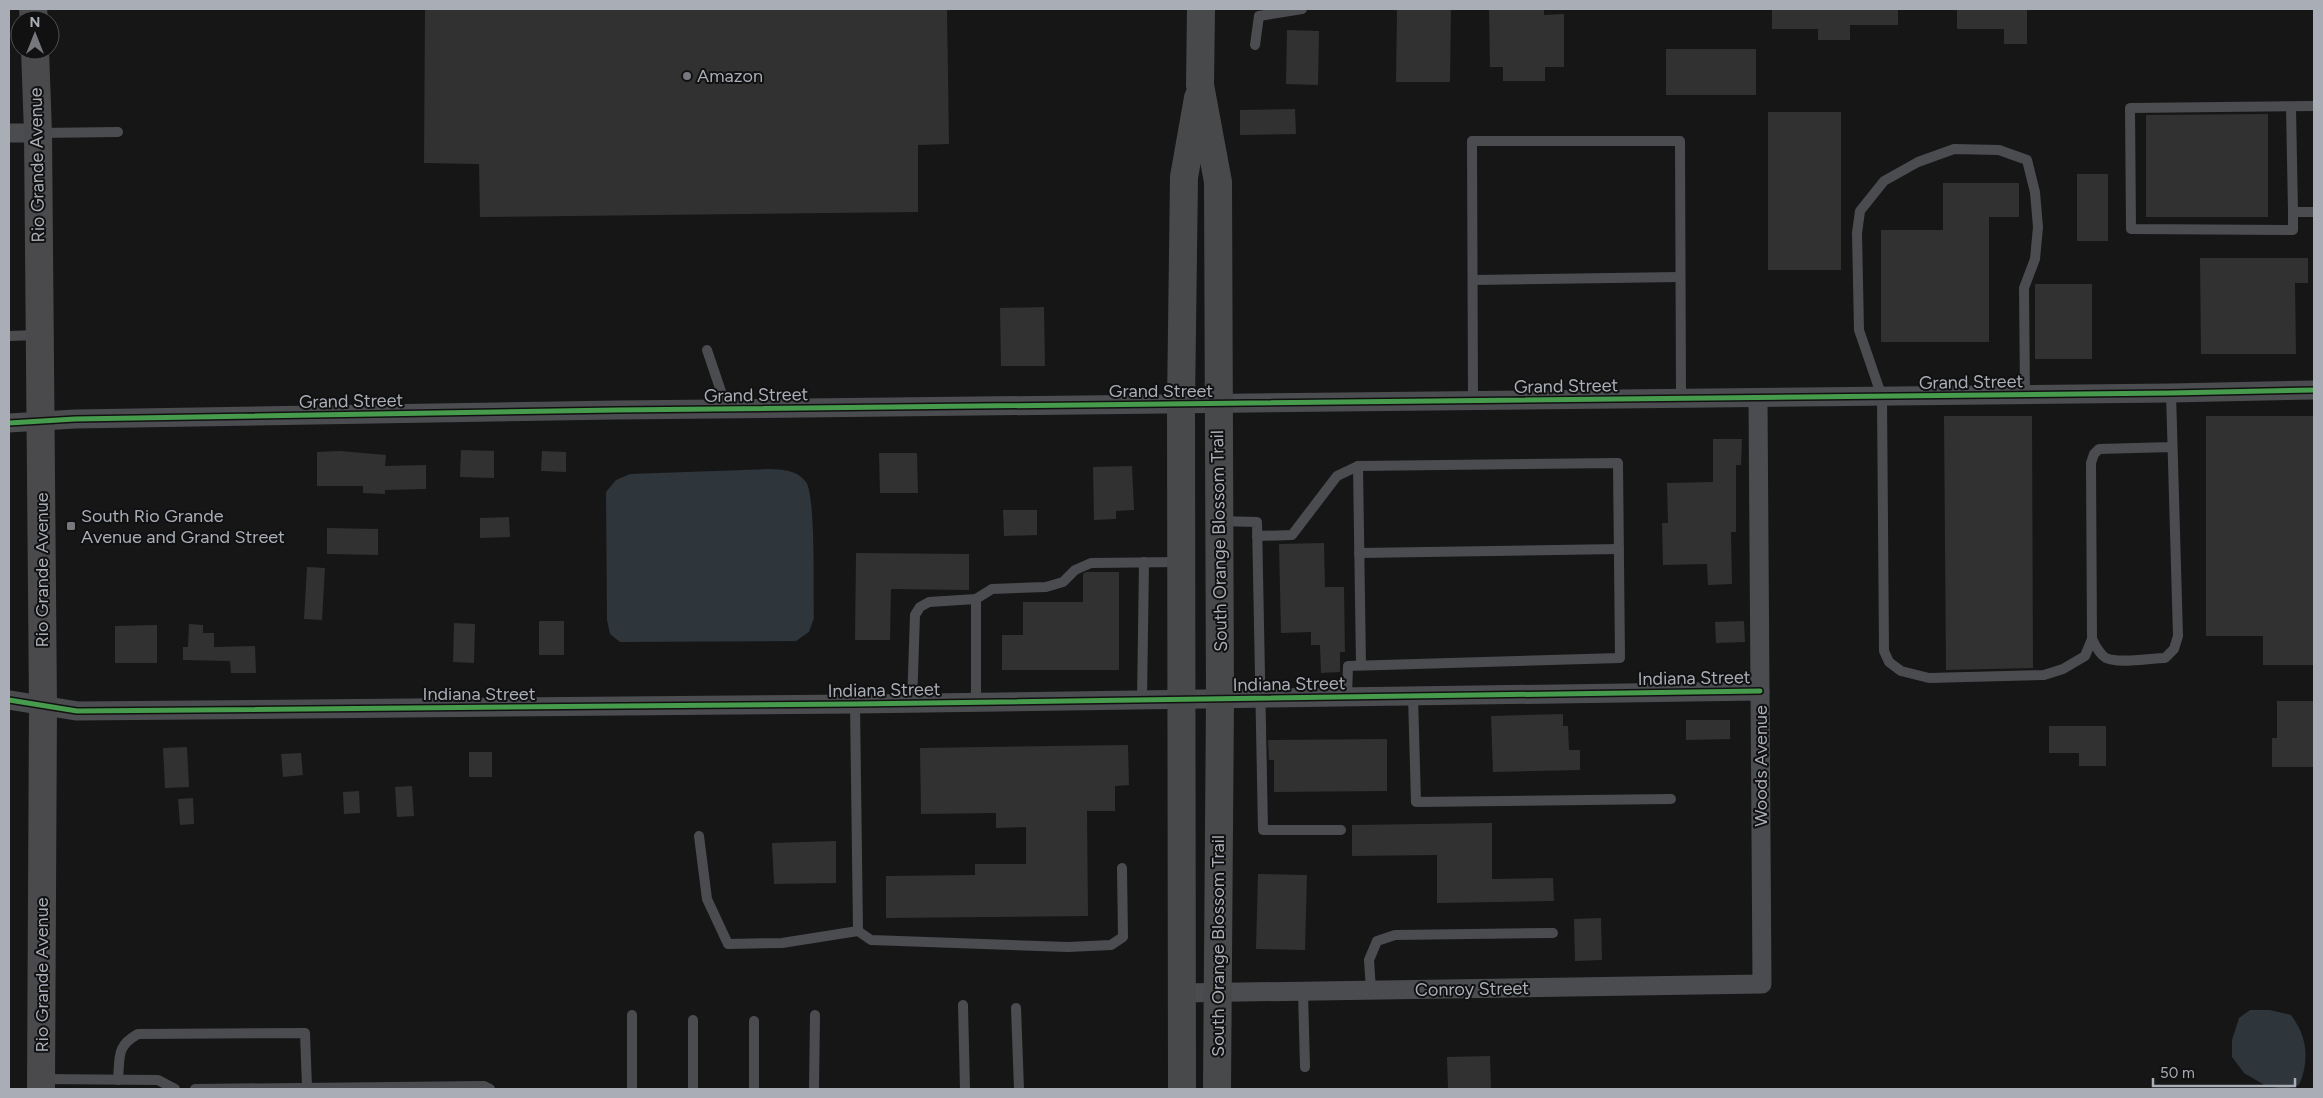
<svg xmlns="http://www.w3.org/2000/svg" width="2323" height="1098" font-family="Figtree,sans-serif">
<style>
.water{fill:#2e353b}
.building{fill:#313132}
.lines{fill:none;stroke-linecap:round;stroke-linejoin:round}
.lane{stroke:#4b4c4f;stroke-width:10}
.street{stroke:#4b4c4f;stroke-width:19}
.secondary{stroke:#4a4a4d;stroke-width:28}
.primary{stroke:#48494b;stroke-width:28}
.cycleway-casing{stroke:#111112;stroke-width:8}
.cycleway{stroke:#469c4c;stroke-width:5}
.poi-dot{fill:#76787e;stroke:#111112;stroke-width:2}
.labels{text-anchor:middle;dominant-baseline:central;stroke-width:4;stroke-linejoin:round;paint-order:stroke}
.poi-label{font-size:18px;fill:#a9adb6;stroke:#111112;text-anchor:start}
.street-label{font-size:18px;fill:#a9adb6;stroke:#111112}
</style>
<rect width="100%" height="100%" fill="#161617"/>
<g class="water">
<path d="M771 469C784 470 797 470 806 482 816 496 813 595 814 618L809 632 796 641 620 642 610 634 607 620 606 492 616 480 630 474Z"/>
<path d="M2250 1010H2270L2291 1015C2307 1036 2310 1060 2299 1085L2285 1089 2266 1086 2244 1073 2232 1057V1040L2239 1018Z"/>
</g>
<g class="building">
<path d="M425 9H947L949 144 918 145V212L480 217 479 164 424 163Z"/>
<path d="M1397 9H1451L1450 82H1396Z"/>
<path d="M1489 9H1544V15L1564 14V67H1545V81H1503V67H1490Z"/>
<path d="M1772 9H1898V25H1850V40H1818V29H1772Z"/>
<path d="M1957 9H2027V44H2004V29H1957Z"/>
<path d="M1287 30 1319 31 1318 85 1286 84Z"/>
<rect x="1666" y="49" width="90" height="46"/>
<path d="M1295 109 1296 134 1240 135V110Z"/>
<rect x="1768" y="112" width="73" height="158"/>
<path d="M2268 114V217H2146V115Z"/>
<rect x="2077" y="174" width="31" height="67"/>
<path d="M1943 183H2019V217H1989V342H1881V230H1943Z"/>
<path d="M2200 258H2308V283H2295L2296 354H2201Z"/>
<rect x="2035" y="284" width="57" height="75"/>
<path d="M1044 307 1045 366H1001L1000 308Z"/>
<path d="M1944 416H2032L2033 668 1946 670Z"/>
<path d="M2206 416H2314V665H2263V636H2206Z"/>
<path d="M1713 439H1742L1741 465H1736V532H1731L1732 584 1708 585 1707 564 1663 565 1662 523H1668L1667 483 1713 482Z"/>
<path d="M461 450 494 451V478L460 477Z"/>
<path d="M340 451 386 455 385 466 426 465V489L385 490V494L363 493V486H317V452Z"/>
<path d="M542 451 566 452V472L541 471Z"/>
<path d="M879 453H917L918 493H880Z"/>
<path d="M1132 466 1134 510 1116 511V519L1094 520 1093 467Z"/>
<path d="M1003 510H1037V535L1004 536Z"/>
<path d="M509 517 510 537 480 538V518Z"/>
<path d="M327 528 378 529V555L327 554Z"/>
<path d="M1324 543 1325 587H1344L1345 652H1340V672L1321 673 1320 645H1311V632L1281 633 1279 544Z"/>
<path d="M856 553 969 554V590L891 589 890 640H855Z"/>
<path d="M307 567 325 568 322 620 304 619Z"/>
<path d="M1086 572H1119V670H1002V635H1023V602H1083V574Z"/>
<rect x="539" y="621" width="25" height="34"/>
<path d="M1744 621 1745 642 1716 643 1715 622Z"/>
<path d="M454 623 475 624 474 663 453 662Z"/>
<path d="M189 624 203 625V633H214V647L255 646 256 673H231L230 661 183 660V647H188Z"/>
<path d="M157 625V663H115V626Z"/>
<path d="M2277 701H2314V767H2272V738H2277Z"/>
<path d="M1563 714V726H1568L1569 750H1580V770L1493 772 1491 716Z"/>
<path d="M1686 720H1730V739L1686 740Z"/>
<path d="M2049 726H2106V766H2079V753H2049Z"/>
<path d="M1387 739V791L1274 792V760H1269L1268 740Z"/>
<path d="M1128 745 1129 785 1115 786V811H1087L1088 916 886 918V876L975 875V864H1026V827L996 828V813L921 814 920 748Z"/>
<path d="M187 747 189 787 165 788 163 748Z"/>
<rect x="469" y="752" width="23" height="25"/>
<path d="M301 753 303 775 283 777 281 754Z"/>
<path d="M412 786 414 816 397 817 395 787Z"/>
<path d="M359 791 360 813 344 814 343 792Z"/>
<path d="M193 798 194 824 180 825 178 799Z"/>
<path d="M1492 823V879L1553 878 1554 901 1437 903V855L1352 856V825Z"/>
<path d="M836 841V883L774 884 772 843Z"/>
<path d="M1258 874 1307 875 1305 950 1256 949Z"/>
<path d="M1601 918 1602 960 1575 961 1574 919Z"/>
<path d="M1490 1056 1491 1089H1448L1447 1057Z"/>
</g>
<g class="lines">
<g class="lane">
<path d="M1255 45 1259 16 1302 9"/>
<path d="M2314 106 2130 108 2131 229 2293 230V212H2314"/>
<path d="M2291 107 2293 212"/>
<path d="M39 133 118 132"/>
<path d="M1473 280 1680 277"/>
<path d="M9 336 38 335"/>
<path d="M707 350 727 409"/>
<path d="M2171 393 2178 636 2174 649 2165 658C2150 658 2119 664 2106 658 2099 654 2095 645 2092 639L2091 463 2094 454 2099 449 2172 447"/>
<path d="M2025 395 2024 288 2035 259 2038 227 2035 192 2027 160 1999 150 1954 149 1918 162 1884 181 1860 211 1857 233 1859 330 1882 397 1884 651 1889 662 1901 671 1929 678 2044 675 2063 669 2085 656 2092 639"/>
<path d="M1473 401 1472 141H1680L1681 399"/>
<path d="M1358 466 1361 665"/>
<path d="M1219 521 1257 522 1263 830H1341"/>
<path d="M1257 536 1292 535 1337 476 1358 466 1618 463 1620 658 1348 666 1347 697"/>
<path d="M1359 553 1619 549"/>
<path d="M976 599V703"/>
<path d="M1413 696 1416 802 1671 799"/>
<path d="M1142 700 1144 562"/>
<path d="M855 704 858 931 871 940 1068 947 1111 945 1123 937 1122 868"/>
<path d="M912 704 915 615 920 607 929 602 976 599 992 589 1046 587 1063 582 1075 570 1091 563 1181 562"/>
<path d="M699 836 707 899 728 944 782 943 858 931"/>
<path d="M1371 990 1369 960 1377 941 1395 935 1553 933"/>
<path d="M1303 991 1305 1067"/>
<path d="M963 1005 965 1089"/>
<path d="M1016 1008 1019 1089"/>
<path d="M754 1021V1089"/>
<path d="M41 1079 158 1080 175 1089"/>
<path d="M118 1080C120 1057 116 1046 138 1034L305 1033 307 1087"/>
<path d="M195 1089 484 1086 490 1089"/>
<path d="M632 1089V1015"/>
<path d="M693 1089V1020"/>
<path d="M814 1089 815 1015"/>
</g>
<g class="street">
<path d="M9 133H38"/>
<path d="M9 423 75 419 616 410 2171 393 2314 390"/>
<path d="M9 700 77 711 855 704 1760 691"/>
<path d="M1182 993 1762 984 1758 398"/>
</g>
<g class="secondary">
<path d="M33 9 34 20"/>
<path d="M35 50 38 133 43 706 41 1089"/>
</g>
<g class="primary">
<path d="M1201 9 1200 85 1218 182 1220 699 1217 1089"/>
<path d="M1182 1089 1181 404 1184 177 1198 98"/>
</g>
<g class="cycleway-casing">
<g id="cycleway">
<path d="M9 423 75 419 616 410 2171 393 2314 390"/>
<path d="M9 700 77 711 855 704 1760 691"/>
</g>
</g>
<use href="#cycleway" class="cycleway"/>
</g>
<g class="poi-dot">
<circle cx="687" cy="76" r="5"/>
<rect x="66" y="521" width="10" height="10" rx="2.5"/>
</g>
<g class="labels">
<g class="poi-label">
<text x="697" y="76">Amazon</text>
<text x="81" y="516">South Rio Grande<tspan x="81" dy="21">Avenue and Grand Street</tspan></text>
</g>
<g class="street-label">
<text transform="translate(37 165) rotate(-91)">Rio Grande Avenue</text>
<text transform="translate(1971 382) rotate(-1)">Grand Street</text>
<text transform="translate(1566 386) rotate(-1)">Grand Street</text>
<text x="1161" y="391">Grand Street</text>
<text transform="translate(756 395) rotate(-1)">Grand Street</text>
<text transform="translate(351 401) rotate(-1)">Grand Street</text>
<text transform="translate(1219 541) rotate(-91)">South Orange Blossom Trail</text>
<text transform="translate(42 570) rotate(-90)">Rio Grande Avenue</text>
<text transform="translate(1694 678) rotate(-1)">Indiana Street</text>
<text transform="translate(1289 684) rotate(-1)">Indiana Street</text>
<text transform="translate(884 690) rotate(-1)">Indiana Street</text>
<text x="479" y="694">Indiana Street</text>
<text transform="translate(1761 766) rotate(-90)">Woods Avenue</text>
<text transform="translate(1218 946) rotate(-90)">South Orange Blossom Trail</text>
<text transform="translate(42 975) rotate(-90)">Rio Grande Avenue</text>
<text transform="translate(1472 989) rotate(-1)">Conroy Street</text>
</g>
</g>
<rect width="2323" height="1098" fill="none" stroke="#a9adb6" stroke-width="20"/>
<g transform="translate(35 35)"><circle r="24" fill="#111112" stroke="#4e4f54"/>
<path d="M0-4L9 19L0 12L-9 19Z" fill="#76787e"/>
<text y="-8" font-size="14" font-weight="bold" text-anchor="middle" fill="#a9adb6">N</text>
</g>
<path d="M2153 1078v8h142v-8" fill="none" stroke="#a9adb6" stroke-width="2.5"/>
<text x="2160" y="1078" font-size="15" fill="#a9adb6" stroke="#111112" stroke-width="4" paint-order="stroke">50 m</text>
</svg>
